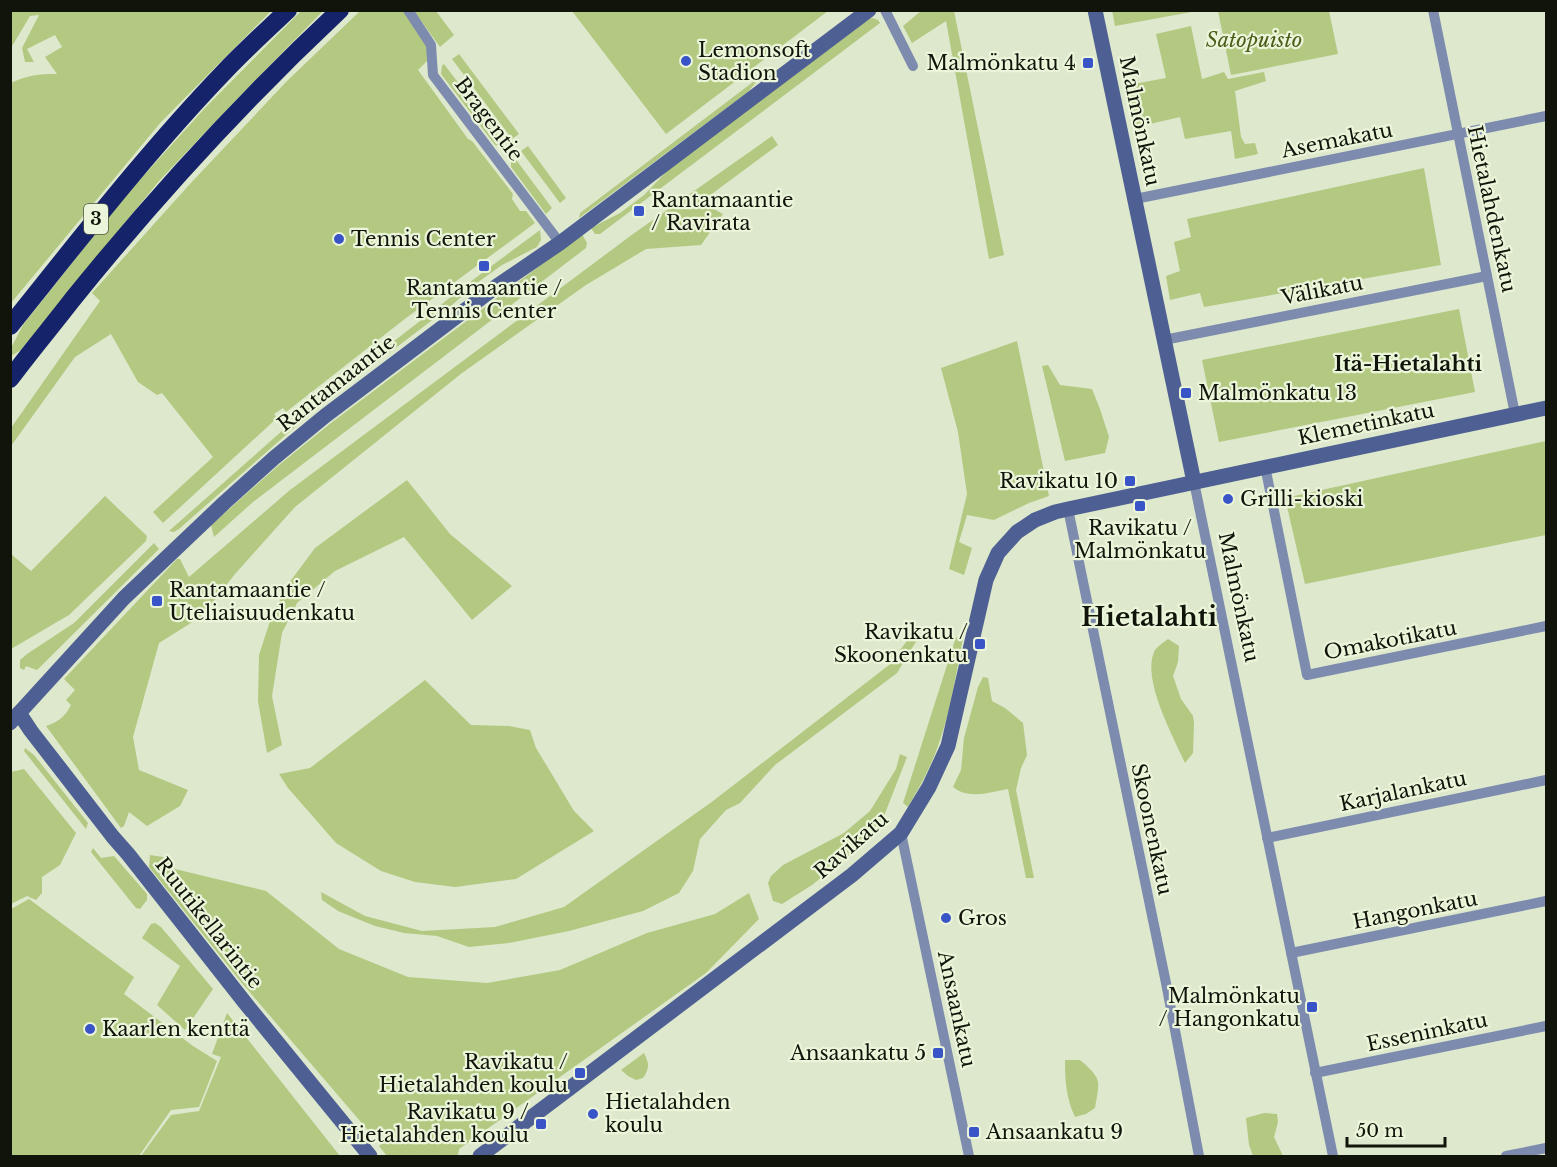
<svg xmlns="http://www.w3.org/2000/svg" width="1557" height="1167" font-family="'Libre Baskerville',serif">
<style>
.green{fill:#b3c982}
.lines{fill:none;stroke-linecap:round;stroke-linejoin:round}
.street{stroke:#7d8baf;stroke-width:10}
.secondary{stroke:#4e6093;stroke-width:15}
.highway{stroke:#15236b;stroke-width:18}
.poi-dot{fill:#3954c6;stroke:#ebf5da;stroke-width:2}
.labels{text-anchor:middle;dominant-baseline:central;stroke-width:4.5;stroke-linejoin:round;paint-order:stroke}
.shield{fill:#ebf5da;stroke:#525848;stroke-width:1.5}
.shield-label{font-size:18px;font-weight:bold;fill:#11140a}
.park-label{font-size:20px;font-style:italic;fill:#4c5d1a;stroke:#ebf5da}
.poi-label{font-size:20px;fill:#11140a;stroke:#ebf5da;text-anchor:start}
.street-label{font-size:20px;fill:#11140a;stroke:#ebf5da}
.neighbourhood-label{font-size:21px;font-weight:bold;fill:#11140a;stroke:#ebf5da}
.district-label{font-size:26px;font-weight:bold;fill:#11140a;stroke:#ebf5da}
</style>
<rect width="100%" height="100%" fill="#dee8cd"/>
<g class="green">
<path d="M11 10 271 11 161 122 11 303V83C28 75 38 74 57 74L45 57 62 47 55 35 27 49 34 62H25L22 48 39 15 30 16 11 48Z"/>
<path d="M1112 10H1197V11L1115 26Z"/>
<path d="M301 11H323L237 99 159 181 21 350 11 356V348L23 325 127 194 205 108Z"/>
<path d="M360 11H409L429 51V59L418 70 468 139 472 141 513 194 512 199 520 211H526L535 223 406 318 286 412 283 408 274 414 277 418 163 523 153 512 213 457 162 393 157 395 138 382 111 334 75 357 11 446V428L100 301 92 293 189 185 287 81Z"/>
<path d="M414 11H436L454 35 440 47Z"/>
<path d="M572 11H828L666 134Z"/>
<path d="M921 11H954L1004 255 989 259 946 21 912 43 903 26Z"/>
<path d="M1218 11H1329L1338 54 1231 75Z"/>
<path d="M873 18 878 20 880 23 600 234H595L591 228 620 213 644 195 670 168 869 19Z"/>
<path d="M1191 26 1202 79 1224 72 1228 79 1264 72 1266 81 1235 91 1241 137 1245 144 1255 143 1258 154 1235 159 1231 131 1185 139 1180 117 1137 127 1128 85 1166 78 1156 34Z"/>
<path d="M459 54 519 134 512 139 452 59Z"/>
<path d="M444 64 505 145 502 146 495 145 441 74 442 66Z"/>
<path d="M761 76 748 92 579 218 580 213Z"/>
<path d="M772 136 778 145 701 202 723 214 701 245 646 249 586 285 462 373 295 507 235 574 202 616 159 643 133 737 139 770 188 790 180 806 147 826 129 812 124 826 121 828 46 726C58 722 65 717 71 705L66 700 75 690 64 679 177 559H180L189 577 290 490 633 234Z"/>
<path d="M528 146 566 198 560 203 521 151Z"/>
<path d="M514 157 552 208 546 214 511 167V161Z"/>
<path d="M1424 168 1441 265 1204 307 1200 293 1170 300 1166 276 1180 271 1174 242 1191 237 1187 219Z"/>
<path d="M540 230 541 240 537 247 502 265 477 283 452 305 326 401 322 399V397L474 279Z"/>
<path d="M582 234 587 243 586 248 253 502 214 537 211 525 279 465 331 423Z"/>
<path d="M1459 309 1475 392 1219 442 1202 360Z"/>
<path d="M1017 341 1049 496 1029 503 994 520 967 515 959 542 972 548 964 575 949 569 967 494 958 432 941 368Z"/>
<path d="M1048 365 1060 385 1092 389 1100 409 1109 437 1105 453 1065 461 1042 366Z"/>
<path d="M309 407H311L313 409 312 412 179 529 174 532 169 531Z"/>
<path d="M1546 441V535L1305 584 1285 498Z"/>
<path d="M407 480 450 534 512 586 472 620 404 537 335 571 297 603 282 633 272 696 282 745 267 753 258 701 259 655 270 621 286 587 315 548Z"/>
<path d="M105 496 147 536 146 541 69 615 11 649V554L31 571Z"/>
<path d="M154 543 159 549 37 670 26 666 24 670 20 668V660L27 654 74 623Z"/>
<path d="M912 634 917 640 897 673 775 765 740 803 726 810 700 839 693 871 679 893 643 911 569 931 509 943 469 947 437 936 404 933 375 926 338 911 322 900 321 892 365 916 422 931 495 927 564 907 713 801 889 665Z"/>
<path d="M956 637 963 638C956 673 951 709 939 743 932 765 920 786 908 807L903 803Z"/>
<path d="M1168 639 1179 646 1178 662 1173 676 1181 699 1193 716 1194 723 1193 753 1185 763C1173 736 1142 680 1154 652 1156 647 1163 643 1168 639Z"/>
<path d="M983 677 988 678 992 701 1005 708 1023 723 1027 755 1021 768 1016 790 1034 878H1026L1008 789C990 792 969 800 953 787L961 770 964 738 978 687Z"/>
<path d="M425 680 471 725 509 726 530 730 536 748 574 811 594 831 516 879 455 887 415 882 381 871 336 843 288 788 279 774 310 768Z"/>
<path d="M25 748 34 755 88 823 86 829 24 751Z"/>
<path d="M900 754 907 757 884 816 856 850 812 885 782 904 773 901 768 883 771 876 783 865 844 833 870 811 896 769Z"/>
<path d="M24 769 76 833 60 865 42 877V893L36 900 27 896 11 904V772Z"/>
<path d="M93 848 101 858 114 856 147 894V900L140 909 136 908 91 852Z"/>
<path d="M150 855 163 857 175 869 266 891 339 949 408 977 487 983 560 970 647 933 715 914 749 893 759 919 706 973 459 1149 458 1156H387L379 1146 389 1138 382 1128 372 1135 241 982 149 867Z"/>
<path d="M29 899 134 977 124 994 193 1046 217 1061 199 1107 171 1110 139 1156H11V909Z"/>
<path d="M155 923 161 927 213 989 185 1030 157 1005 180 966 142 938 151 924Z"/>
<path d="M227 1013 340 1156H141L171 1115 199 1111 221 1057 212 1054Z"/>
<path d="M644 1053C649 1063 650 1068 643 1078L636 1080 628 1076 621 1070Z"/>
<path d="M1065 1060H1080C1102 1079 1100 1080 1095 1108L1086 1114 1075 1117C1066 1098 1065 1080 1065 1060Z"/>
<path d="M1264 1113 1277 1114 1278 1122 1274 1137 1283 1156H1253L1249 1145 1246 1118Z"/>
</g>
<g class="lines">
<g class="street">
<path d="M408 10 431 45 433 75 560 243"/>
<path d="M885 10 913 66"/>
<path d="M1433 10 1515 414"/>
<path d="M1135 199 1546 116"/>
<path d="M1164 340 1487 276"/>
<path d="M1265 466 1307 675 1546 626"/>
<path d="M1194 482 1333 1156"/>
<path d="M1068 509 1166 983 1199 1156"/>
<path d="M901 833 969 1156"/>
<path d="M1267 838 1546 780"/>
<path d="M1291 953 1546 901"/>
<path d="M1315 1073 1546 1026"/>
<path d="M1506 1156 1546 1148"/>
</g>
<g class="secondary">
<path d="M1095 10 1194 482"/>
<path d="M19 713 31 731 113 837 128 854 246 1004 370 1156"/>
<path d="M10 723 124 598 224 503 274 458 325 416 497 286 560 243 869 10"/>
<path d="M480 1156 852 875 901 833 929 787 948 746 986 580 998 553 1017 532 1035 520 1055 512 1068 509 1546 408"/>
</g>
<g class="highway">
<path d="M10 326C80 239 148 151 225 71 245 50 267 30 288 10"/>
<path d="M10 379C30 352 52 326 72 300 155 197 244 100 340 10"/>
</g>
</g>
<g class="poi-dot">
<circle cx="686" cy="61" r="6"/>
<rect x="1082" y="57" width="12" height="12" rx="3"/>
<rect x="633" y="205" width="12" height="12" rx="3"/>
<circle cx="339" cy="239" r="6"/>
<rect x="478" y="260" width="12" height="12" rx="3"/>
<rect x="1180" y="387" width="12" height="12" rx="3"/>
<rect x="1124" y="475" width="12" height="12" rx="3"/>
<circle cx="1228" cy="499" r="6"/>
<rect x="1134" y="500" width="12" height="12" rx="3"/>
<rect x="151" y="595" width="12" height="12" rx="3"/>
<rect x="974" y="638" width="12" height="12" rx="3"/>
<circle cx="946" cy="918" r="6"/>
<rect x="1306" y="1001" width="12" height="12" rx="3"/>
<circle cx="90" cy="1029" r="6"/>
<rect x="932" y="1047" width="12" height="12" rx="3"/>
<rect x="574" y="1067" width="12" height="12" rx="3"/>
<circle cx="593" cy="1114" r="6"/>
<rect x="535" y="1118" width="12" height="12" rx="3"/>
<rect x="968" y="1126" width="12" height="12" rx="3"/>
</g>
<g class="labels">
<rect class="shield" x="84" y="204" width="24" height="30" rx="4.5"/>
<g class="shield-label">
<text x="96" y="219">3</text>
</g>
<g class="park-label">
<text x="1254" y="40">Satopuisto</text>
</g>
<g class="poi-label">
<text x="698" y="50">Lemonsoft<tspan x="698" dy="23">Stadion</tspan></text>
<text x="1076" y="63" text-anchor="end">Malmönkatu 4</text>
<text x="651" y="200">Rantamaantie<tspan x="651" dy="23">/ Ravirata</tspan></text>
<text x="351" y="239">Tennis Center</text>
<text x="484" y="288" text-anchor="middle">Rantamaantie /<tspan x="484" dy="23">Tennis Center</tspan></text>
<text x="1198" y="393">Malmönkatu 13</text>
<text x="1118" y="481" text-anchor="end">Ravikatu 10</text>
<text x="1240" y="499">Grilli-kioski</text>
<text x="1140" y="528" text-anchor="middle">Ravikatu /<tspan x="1140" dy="23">Malmönkatu</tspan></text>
<text x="169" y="590">Rantamaantie /<tspan x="169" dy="23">Uteliaisuudenkatu</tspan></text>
<text x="968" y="632" text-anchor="end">Ravikatu /<tspan x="968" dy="23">Skoonenkatu</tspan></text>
<text x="958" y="918">Gros</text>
<text x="1300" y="996" text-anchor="end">Malmönkatu<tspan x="1300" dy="23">/ Hangonkatu</tspan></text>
<text x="102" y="1029">Kaarlen kenttä</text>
<text x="926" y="1053" text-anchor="end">Ansaankatu 5</text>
<text x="568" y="1062" text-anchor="end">Ravikatu /<tspan x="568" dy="23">Hietalahden koulu</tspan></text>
<text x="605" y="1102">Hietalahden<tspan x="605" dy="23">koulu</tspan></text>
<text x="529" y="1112" text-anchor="end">Ravikatu 9 /<tspan x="529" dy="23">Hietalahden koulu</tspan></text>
<text x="986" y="1132">Ansaankatu 9</text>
</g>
<g class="street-label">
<text transform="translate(489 119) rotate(53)">Bragentie</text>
<text transform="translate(1140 121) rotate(78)">Malmönkatu</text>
<text transform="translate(1337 140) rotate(-11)">Asemakatu</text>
<text transform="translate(1492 209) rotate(78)">Hietalahdenkatu</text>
<text transform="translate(1322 290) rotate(-11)">Välikatu</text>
<text transform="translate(336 383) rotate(-38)">Rantamaantie</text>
<text transform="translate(1366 424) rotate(-12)">Klemetinkatu</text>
<text transform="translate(1239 597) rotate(78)">Malmönkatu</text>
<text transform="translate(1390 640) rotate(-11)">Omakotikatu</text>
<text transform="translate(1403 791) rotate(-12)">Karjalankatu</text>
<text transform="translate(1152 829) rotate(78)">Skoonenkatu</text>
<text transform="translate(851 845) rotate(-41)">Ravikatu</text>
<text transform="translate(1415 910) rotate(-11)">Hangonkatu</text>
<text transform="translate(209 923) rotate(52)">Ruutikellarintie</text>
<text transform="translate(957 1009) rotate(78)">Ansaankatu</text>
<text transform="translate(1427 1032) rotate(-12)">Esseninkatu</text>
</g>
<g class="neighbourhood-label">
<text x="1408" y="364">Itä-Hietalahti</text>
</g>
<g class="district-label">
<text x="1149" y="617">Hietalahti</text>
</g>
</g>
<rect width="1557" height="1167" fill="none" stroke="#11140a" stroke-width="24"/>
<path d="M1347 1137v9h98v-9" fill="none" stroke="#11140a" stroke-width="3"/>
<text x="1356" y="1137" font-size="18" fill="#11140a" stroke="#ebf5da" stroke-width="4.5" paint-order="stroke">50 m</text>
</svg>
